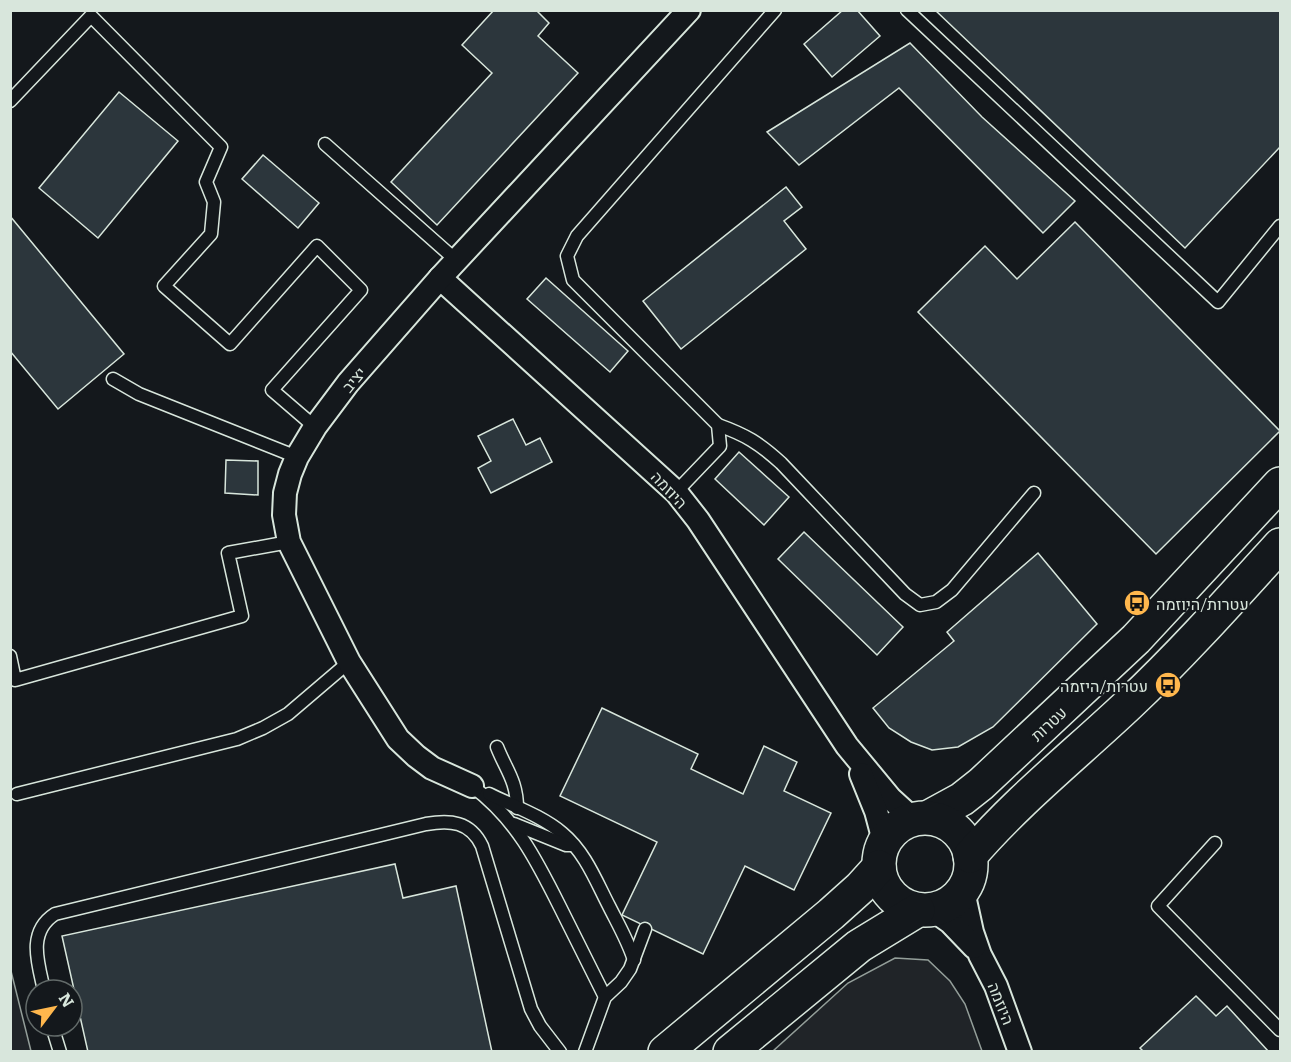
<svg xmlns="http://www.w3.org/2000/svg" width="1291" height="1062" font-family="Literata,Heebo,serif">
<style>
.green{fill:#202428;stroke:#939e99;stroke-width:1.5}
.building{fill:#2c363c;stroke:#d8e6dc;stroke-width:1.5}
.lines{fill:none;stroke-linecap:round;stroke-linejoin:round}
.lane-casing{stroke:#d8e6dc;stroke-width:15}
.street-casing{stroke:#d8e6dc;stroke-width:26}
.secondary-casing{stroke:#d8e6dc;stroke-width:36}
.lane{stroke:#14181c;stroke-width:12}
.street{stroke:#14181c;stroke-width:22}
.secondary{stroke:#14181c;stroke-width:33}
.labels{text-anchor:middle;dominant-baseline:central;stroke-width:4.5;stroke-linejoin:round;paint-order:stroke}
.street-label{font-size:16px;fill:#d8e6dc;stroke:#14181c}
.poi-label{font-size:16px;fill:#d8e6dc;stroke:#14181c;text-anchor:start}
</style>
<rect width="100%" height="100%" fill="#14181c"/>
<g class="green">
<path d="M895 958 928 960 950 981 965 1004 982 1051H773L848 983Z"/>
<path d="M10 971H11L31 1051H11Z"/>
</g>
<g class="building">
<path d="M494 10H536L549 23 538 36 578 73 437 225 391 182 492 73 462 45Z"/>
<path d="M843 10H857L880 36 832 77 804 44Z"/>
<path d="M935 10H1280V147L1185 248Z"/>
<path d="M910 43 982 117 1075 201 1043 233 899 88 799 165 767 132Z"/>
<path d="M119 92 178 141 98 238 39 188Z"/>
<path d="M263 155 319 203 298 228 242 179Z"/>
<path d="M786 187 802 207 784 221 806 249 681 349 643 301Z"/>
<path d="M10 216 124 354 58 409 10 351Z"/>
<path d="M1075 222 1280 431 1156 554 918 312 985 246 1017 279Z"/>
<path d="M546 278 628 351 610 372 527 299Z"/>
<path d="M513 419 526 445 540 438 552 462 491 493 478 468 491 461 478 436Z"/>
<path d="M739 452 789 497 764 525 715 479Z"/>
<path d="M226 460 258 461V495L225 493Z"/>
<path d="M804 532 903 627 877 655 778 559Z"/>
<path d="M1038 553 1097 624 993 727 958 747 932 750 911 742 889 728 873 708 954 641 947 632Z"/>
<path d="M602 708 698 754 691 769 743 794 764 746 797 762 784 791 831 813 794 890 745 866 703 954 622 915 657 842 560 796Z"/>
<path d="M395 864 403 898 456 886 492 1052H88L62 936Z"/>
<path d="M1196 996 1216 1016 1227 1006 1269 1052H1144L1140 1048Z"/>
</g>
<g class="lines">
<g class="lane-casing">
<g id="lane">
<path d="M907 10 1218 302 1280 226"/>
<path d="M10 101 91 16 221 147 206 182 214 202 211 234 164 286 230 344 317 246 361 290 272 390 315 427"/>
<path d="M325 144 457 261"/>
<path d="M113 379 139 394 297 457"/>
<path d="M718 425C746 435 759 443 781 463L905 594 920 605 936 602 952 590 1034 493"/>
<path d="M676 492 720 446 718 425 573 280 567 256 577 236 775 10"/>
<path d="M10 656 15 680 242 616 228 553 289 542"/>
<path d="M497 747C506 770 517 781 517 808"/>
<path d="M472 786C516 819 536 859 560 907 575 937 590 967 605 997"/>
<path d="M17 794 237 739 263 728 288 714 349 662"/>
<path d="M489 794C513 806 542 816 562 833 585 852 596 881 609 906 618 924 628 941 634 960"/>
<path d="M514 824 566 845H573"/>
<path d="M1215 843 1158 906 1280 1030"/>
<path d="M44 990C38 963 27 932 55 914L426 824C450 820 470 821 482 846L531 1009 540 1026 560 1052"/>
<path d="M52 1026 60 1052"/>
<path d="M585 1052 605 997 621 982 630 969 645 929"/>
</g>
</g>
<g class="street-casing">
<g id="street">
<path d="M440 278 676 492 698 520 847 746 890 798 913 819"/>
<path d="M861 774 876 811 884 841"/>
<path d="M472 786 432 768 416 756 398 739 349 662 289 542 284 515 285 493 290 474 297 457 315 427 348 383 440 278 689 10"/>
<path d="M963 891 972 932 980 955 996 986 1020 1052"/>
<path d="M933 910 950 922 974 947"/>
</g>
</g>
<g class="secondary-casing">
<g id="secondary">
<path d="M929 817 962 799 981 784 1136 639 1280 484"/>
<circle cx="925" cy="864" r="46"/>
<path d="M970 856C1017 801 1076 754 1129 704 1182 654 1231 599 1280 545"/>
<path d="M665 1052 831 914 860 888 879 867"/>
<path d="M730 1052 859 946 918 910"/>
</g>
</g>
<use href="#lane" class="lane"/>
<use href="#street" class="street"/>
<use href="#secondary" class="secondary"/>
</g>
<defs>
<g id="bus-disc" transform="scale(1.35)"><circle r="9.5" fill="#ffb74d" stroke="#14181c"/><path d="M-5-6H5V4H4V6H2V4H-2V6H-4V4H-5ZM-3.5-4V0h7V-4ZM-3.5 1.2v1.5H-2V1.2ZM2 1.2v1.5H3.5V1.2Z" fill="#111"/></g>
</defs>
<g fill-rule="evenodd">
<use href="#bus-disc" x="1137" y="603"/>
<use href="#bus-disc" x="1168" y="685"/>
</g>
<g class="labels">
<g class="street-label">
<text transform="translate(353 379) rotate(-50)">יציב</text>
<text transform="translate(670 489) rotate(47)">היוזמה</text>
<text transform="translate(1048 723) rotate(-43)">עטרות</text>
<text transform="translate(1002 1003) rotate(68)">היוזמה</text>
</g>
<g class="poi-label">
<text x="1156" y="603">עטרות/היוזמה</text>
<text x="1148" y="685" text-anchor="end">עטרות/היזמה</text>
</g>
</g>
<rect width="1291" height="1062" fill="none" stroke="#d8e6dc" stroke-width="24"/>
<g transform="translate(54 1008) rotate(58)"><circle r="28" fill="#14181c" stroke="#626a69" stroke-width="1.5"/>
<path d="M0-4.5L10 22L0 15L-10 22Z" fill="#ffb74d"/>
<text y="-9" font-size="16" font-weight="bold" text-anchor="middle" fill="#d8e6dc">N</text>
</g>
</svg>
